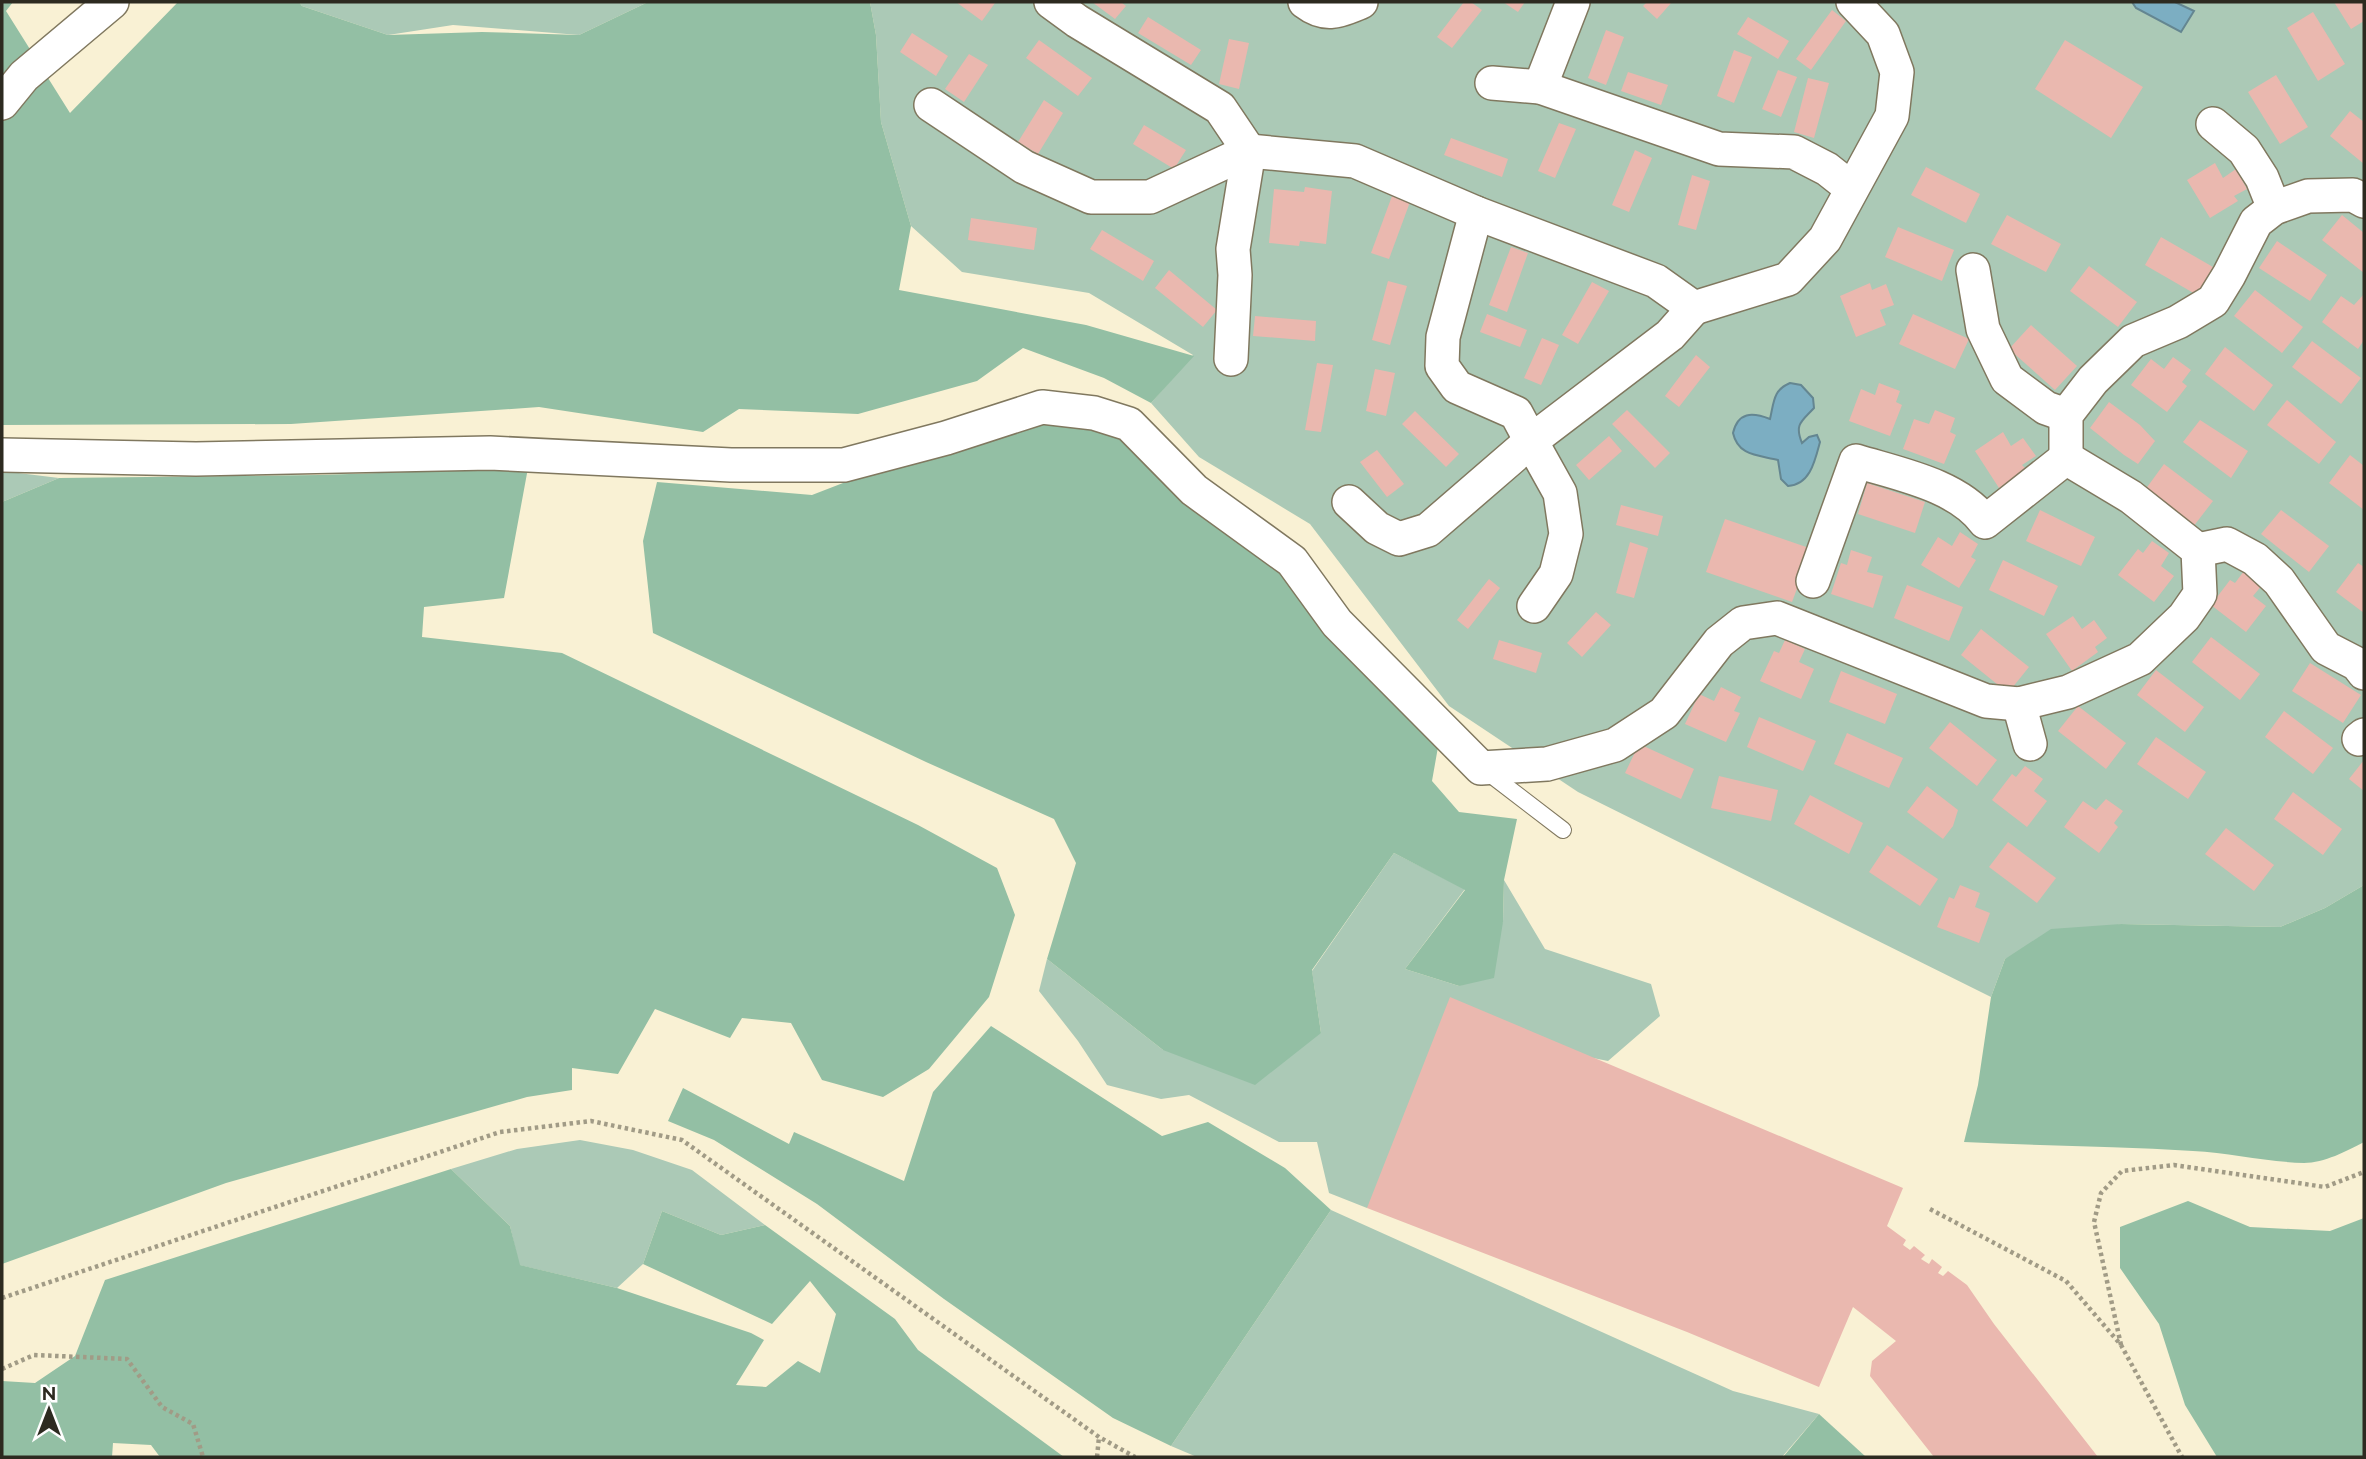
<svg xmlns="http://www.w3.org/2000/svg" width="2366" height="1459" font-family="Raleway,sans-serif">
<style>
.green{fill:#abc9b6}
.forest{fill:#93bfa4}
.water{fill:#7caec2;stroke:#648691;stroke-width:2}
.building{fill:#eab8af}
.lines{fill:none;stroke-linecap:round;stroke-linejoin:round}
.service-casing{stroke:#80785f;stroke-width:18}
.minor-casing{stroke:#80785f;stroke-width:36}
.path{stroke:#a19b86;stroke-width:4.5;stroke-dasharray:3.5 3.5;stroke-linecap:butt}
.service{stroke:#fff;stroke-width:16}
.minor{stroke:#fff;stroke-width:33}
</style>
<rect width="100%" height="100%" fill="#f9f1d4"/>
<g class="green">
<path d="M299 2H648L579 35 453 25 388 35 302 6Z"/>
<path d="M870 2H2364V885L2325 908 2280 927 2121 924 2005 959 1991 997 1578 792 1449 706 1310 524 1199 457 1151 403 1193 355 1089 293 962 272 911 226 881 122 876 35Z"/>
<path d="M2 471 59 478 2 502Z"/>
<path d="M1394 853 1465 889 1405 969 1459 986 1503 922 1504 880 1545 949 1651 984 1660 1016 1608 1061 1593 1058 1367 1208 1329 1193 1317 1142H1279L1189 1095 1161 1099 1107 1085 1078 1041 1039 991 1047 959 1163 1050 1321 1033 1312 971Z"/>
<path d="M580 1140 633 1150 692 1170 765 1225 721 1235 662 1211 643 1264 617 1288 519 1265 510 1226 451 1169 517 1149Z"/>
<path d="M1331 1210 1733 1391 1819 1414 1782 1457H1197L1171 1446Z"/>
</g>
<g class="forest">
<path d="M2 2H13L6 11 70 113 178 2H299L302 6 388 35 482 32 579 35 648 2H870L876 35 881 122 911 226 899 290 1086 325 1194 356 1151 403 1104 378 1023 348 977 381 858 414 739 409 703 432 539 407 291 424 2 425Z"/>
<path d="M1041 420 1126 430 1284 564 1438 747 1432 781 1459 812 1517 819 1504 880 1503 922 1494 978 1459 986 1405 969 1465 890 1394 853 1312 970 1321 1033 1255 1085 1163 1050 1047 959 1076 863 1054 819 926 762 653 633 643 541 657 482 812 495 962 437Z"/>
<path d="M528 468 504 598 424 607 422 637 562 653 918 825 997 868 1015 915 989 997 929 1069 883 1097 822 1080 791 1023 742 1018 730 1038 655 1009 618 1074 572 1068V1090L527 1097 226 1183 2 1264V502L59 478 320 475Z"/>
<path d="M2364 885V1142C2347 1151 2324 1163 2304 1163 2268 1162 2230 1153 2193 1151 2117 1146 2041 1146 1964 1142L1978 1085 1991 997 2005 959 2051 929 2121 924 2280 927 2325 908Z"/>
<path d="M991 1026 1162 1136 1208 1122 1285 1168 1331 1210 1171 1446 1113 1418 944 1299 817 1204 714 1140 668 1121 683 1088 789 1144 794 1132 904 1181 933 1092Z"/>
<path d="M451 1169 510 1226 520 1265 617 1288 751 1333 764 1340 736 1385 766 1387 798 1361 820 1373 836 1314 810 1281 772 1324 643 1264 662 1211 721 1235 765 1225 895 1319 918 1350 1064 1457H160L151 1445 113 1443 112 1457H2V1381L35 1383 75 1356 105 1280Z"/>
<path d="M2188 1201 2250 1227 2330 1231 2364 1218V1457H2217L2185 1405 2159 1324 2120 1268V1227Z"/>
<path d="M1819 1414 1866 1457H1783Z"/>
</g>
<g class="water">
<path d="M2132 2H2175L2194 11 2181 32 2136 8Z"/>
<path d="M1790 383 1801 385 1813 398 1814 408C1802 421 1794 424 1802 443L1809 437 1817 435 1820 442C1815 461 1810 485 1788 486L1781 479 1778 460C1758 455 1738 456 1733 433 1738 412 1752 412 1770 419 1774 402 1773 390 1790 383Z"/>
</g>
<g class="building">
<path d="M956 2H993L995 3 982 21Z"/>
<path d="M1092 2H1121L1126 6 1115 19Z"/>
<path d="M1464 2H1471L1482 10 1452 48 1437 37Z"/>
<path d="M1503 2H1525L1518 12Z"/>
<path d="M1647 2H1672L1657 19 1643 6Z"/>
<path d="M2334 2H2364V21L2351 29Z"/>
<path d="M1832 10 1846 21 1811 70 1796 59Z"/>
<path d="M2313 12 2345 64 2318 81 2287 28Z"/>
<path d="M1148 17 1201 50 1191 65 1138 33Z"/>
<path d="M1748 17 1789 41 1778 59 1737 34Z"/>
<path d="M1606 30 1624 37 1606 85 1588 78Z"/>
<path d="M912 33 948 56 936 76 900 52Z"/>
<path d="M1229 39 1249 43 1239 89 1219 84Z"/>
<path d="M1039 40 1092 78 1078 96 1026 58Z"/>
<path d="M2065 40 2143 87 2111 138 2035 89Z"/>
<path d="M1734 50 1752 57 1734 103 1717 96Z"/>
<path d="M969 54 988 65 964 102 945 89Z"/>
<path d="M1778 70 1797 77 1781 117 1762 109Z"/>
<path d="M1628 72 1668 85 1661 105 1621 91Z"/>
<path d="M2276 75 2308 127 2280 144 2248 92Z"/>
<path d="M1808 78 1829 83 1814 138 1794 132Z"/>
<path d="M1044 100 1063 113 1038 154 1018 142Z"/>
<path d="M2350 111 2364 122V164L2330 136Z"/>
<path d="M1559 123 1576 129 1555 178 1538 171Z"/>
<path d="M1144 125 1186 150 1174 169 1133 144Z"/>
<path d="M1451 138 1508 159 1502 177 1444 155Z"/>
<path d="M1635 150 1652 158 1629 212 1612 205Z"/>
<path d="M2215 163 2223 178 2236 169 2247 189 2234 196 2238 201 2210 218 2187 180Z"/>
<path d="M1926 167 1980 194 1966 223 1911 195Z"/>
<path d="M1692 175 1710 181 1696 230 1678 225Z"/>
<path d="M1305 187 1332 191 1326 244 1300 241 1299 246 1269 243 1274 189 1304 192Z"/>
<path d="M1392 196 1410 202 1389 259 1371 253Z"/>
<path d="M2007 215 2061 244 2046 272 1991 244Z"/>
<path d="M2342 215 2364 233V273L2322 240Z"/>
<path d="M971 218 1037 228 1034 250 968 240Z"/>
<path d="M1898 227 1954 250 1942 281 1885 257Z"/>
<path d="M1102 230 1154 261 1143 281 1090 249Z"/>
<path d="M2161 237 2213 267 2197 295 2145 265Z"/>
<path d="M2277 241 2327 275 2310 301 2259 268Z"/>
<path d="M1511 247 1528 253 1507 312 1489 305Z"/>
<path d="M2089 266 2137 302 2118 327 2070 291Z"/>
<path d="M1169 270 1217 310 1203 327 1155 288Z"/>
<path d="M1388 281 1407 286 1390 345 1372 340Z"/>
<path d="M1592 282 1609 291 1578 344 1562 335Z"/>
<path d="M1870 283 1872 290 1886 284 1894 305 1880 310 1886 325 1856 337 1840 296Z"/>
<path d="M2255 290 2303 327 2282 353 2234 316Z"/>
<path d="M2364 294V340L2358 349 2322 322 2341 296 2354 305Z"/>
<path d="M1487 314 1527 330 1520 347 1480 332Z"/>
<path d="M1913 314 1969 339 1955 369 1899 344Z"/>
<path d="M1255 316 1316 321 1315 341 1253 336Z"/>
<path d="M2031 325 2077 366 2055 390 2009 349Z"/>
<path d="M1542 338 1559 345 1541 385 1524 378Z"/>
<path d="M2312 341 2361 378 2341 404 2292 367Z"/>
<path d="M2225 347 2273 385 2254 411 2205 374Z"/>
<path d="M1696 355 1710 367 1679 407 1665 396Z"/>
<path d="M2173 357 2191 370 2182 382 2187 386 2167 412 2131 385 2151 359 2164 369Z"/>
<path d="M1317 363 1333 365 1321 432 1305 430Z"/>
<path d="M1375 369 1395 373 1386 416 1366 411Z"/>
<path d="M1879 383 1900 391 1896 402 1902 405 1890 436 1849 421 1861 389 1875 395Z"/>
<path d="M2287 400 2336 442 2319 464 2267 425Z"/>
<path d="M2109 402 2140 425 2155 441 2138 464 2124 455 2090 428Z"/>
<path d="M1627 410 1670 453 1655 468 1612 424Z"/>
<path d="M1935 410 1955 418 1950 432 1956 435 1944 464 1903 449 1914 419 1929 424Z"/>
<path d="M1415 411 1459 454 1446 467 1402 424Z"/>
<path d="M2200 420 2248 451 2231 478 2183 442Z"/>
<path d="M2003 432 2011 446 2023 438 2036 456 2022 465 2026 469 1999 488 1975 451Z"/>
<path d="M1609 436 1622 451 1589 480 1576 465Z"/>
<path d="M1377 450 1404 484 1387 497 1360 462Z"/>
<path d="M2350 455 2364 466V510L2329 483Z"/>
<path d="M2164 464 2213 501 2193 527 2145 490Z"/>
<path d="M1867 483 1925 502 1915 533 1858 514Z"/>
<path d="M1621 505 1663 516 1658 536 1616 525Z"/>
<path d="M2040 510 2095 537 2081 566 2026 541Z"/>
<path d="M2281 510 2329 546 2309 572 2261 534Z"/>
<path d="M1725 519 1812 549 1792 602 1706 572Z"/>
<path d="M1960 532 1978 544 1971 557 1976 560 1959 588 1921 565 1938 537 1952 546Z"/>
<path d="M2152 541 2169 553 2161 566 2174 576 2154 602 2118 575 2138 549 2143 553Z"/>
<path d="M1630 542 1648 548 1634 598 1616 593Z"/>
<path d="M1851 550 1872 557 1867 572 1883 576 1873 608 1831 594 1841 563 1847 565Z"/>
<path d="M2003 560 2058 586 2044 616 1989 590Z"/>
<path d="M2358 563 2364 567V613L2336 592Z"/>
<path d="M2244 571 2263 584 2253 596 2266 606 2246 632 2211 605 2230 580 2235 583Z"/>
<path d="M1489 579 1500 588 1468 629 1457 620Z"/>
<path d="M1907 585 1963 607 1949 641 1894 618Z"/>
<path d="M1596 612 1611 625 1582 657 1567 643Z"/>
<path d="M2073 616 2082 629 2094 620 2107 638 2095 647 2098 652 2072 671 2046 634Z"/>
<path d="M1981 629 2029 667 2008 693 1961 655Z"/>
<path d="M2211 637 2260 674 2240 700 2192 662Z"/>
<path d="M1499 640 1542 653 1536 673 1493 659Z"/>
<path d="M1785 640 1805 649 1799 662 1814 669 1801 699 1760 681 1774 651 1779 653Z"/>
<path d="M2310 663 2361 695 2343 723 2292 691Z"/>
<path d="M2156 670 2204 707 2185 732 2137 695Z"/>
<path d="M1841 671 1897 694 1885 724 1829 702Z"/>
<path d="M1721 687 1741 697 1734 711 1740 713 1726 742 1685 724 1699 694 1714 701Z"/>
<path d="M2078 706 2126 743 2106 769 2058 731Z"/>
<path d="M2284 711 2333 748 2313 774 2265 737Z"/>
<path d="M1759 717 1816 741 1803 771 1747 747Z"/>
<path d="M1950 722 1997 760 1977 786 1929 748Z"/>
<path d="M1847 733 1903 758 1889 788 1834 764Z"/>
<path d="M2156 737 2206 772 2188 799 2137 764Z"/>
<path d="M1639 744 1694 769 1681 799 1625 773Z"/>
<path d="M2364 760V791L2349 779Z"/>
<path d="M2025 766 2043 779 2034 791 2047 801 2027 827 1992 800 2012 774 2016 777Z"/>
<path d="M1719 776 1778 790 1771 821 1711 808Z"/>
<path d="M1927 786 1958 810 1953 826 1943 839 1907 812Z"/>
<path d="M2293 792 2342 829 2323 855 2274 819Z"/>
<path d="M1810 795 1863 823 1849 854 1794 824Z"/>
<path d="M2106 799 2123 811 2114 823 2118 827 2099 853 2064 827 2083 801 2096 810Z"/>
<path d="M2226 828 2274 865 2254 891 2205 854Z"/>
<path d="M2008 842 2056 878 2037 903 1989 867Z"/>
<path d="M1887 845 1938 879 1920 906 1869 872Z"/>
<path d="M1960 885 1980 893 1975 907 1990 913 1979 943 1937 927 1949 897 1954 899Z"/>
<path d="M1450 997 1903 1188 1887 1226 1906 1240 1903 1245 1910 1250 1914 1246 1925 1255 1921 1259 1929 1264 1932 1259 1942 1267 1938 1273 1943 1276 1948 1271 1967 1285 1994 1324 2098 1457H1934L1870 1376 1872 1361 1896 1341 1853 1307 1819 1387 1687 1332 1367 1208Z"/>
</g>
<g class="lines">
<g class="service-casing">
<path id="service" d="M1486 771 1563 830"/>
</g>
<g class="minor-casing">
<g id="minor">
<path d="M1051 2 1077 21 1220 108 1249 151 1233 249 1235 275 1231 359"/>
<path d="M1305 2C1326 18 1339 11 1361 2"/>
<path d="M1492 83 1540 87 1719 149 1794 152 1827 169 1851 188"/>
<path d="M1540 87 1573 2"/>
<path d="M2 103 24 76 112 2"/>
<path d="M931 105 1024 167 1091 197H1150L1249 151 1355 161 1476 213 1656 281 1694 308 1788 279 1825 239 1892 116 1897 72 1883 34 1853 2"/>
<path d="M2213 124 2244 150 2262 178 2274 208"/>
<path d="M1476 213 1443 337 1442 366 1457 387 1516 413 1531 441 1670 335 1694 308"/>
<path d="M1973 270 1983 329 2007 379 2046 408 2066 415"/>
<path d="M2 455 196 459 490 453 731 465H844L946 438 1042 407 1094 413 1129 424 1194 490 1292 561 1337 623 1481 768 1547 764 1615 745 1664 713 1719 642 1743 623 1777 618 1986 701 2019 704 2068 692 2140 659 2184 617 2200 594 2198 550 2131 497 2066 458"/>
<path d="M2066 458V415L2093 380 2133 341 2178 322 2213 301 2229 275 2256 222 2274 208 2308 196 2353 195 2364 201"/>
<path d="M1349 502 1377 528 1399 539 1428 530 1531 441 1560 493 1566 534 1556 574 1534 606"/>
<path d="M2198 550 2227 544 2255 559 2279 581 2326 648 2357 664 2364 673"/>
<path d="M1813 581 1856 461C1898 474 1958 485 1985 522L2066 458"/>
<path d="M2019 704 2030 744"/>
<path d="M2359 739 2364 735"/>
</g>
</g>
<g class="path">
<path d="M1930 1209 2066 1281 2121 1345 2182 1457"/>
<path d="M2 1298 500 1132 591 1121 682 1140 1099 1437 1135 1457"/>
<path d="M2121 1345 2094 1222 2101 1193 2122 1171 2174 1165 2325 1187 2364 1172"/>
<path d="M2 1369 34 1355 127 1359 162 1407 193 1424 203 1457"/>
<path d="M1097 1457 1099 1437"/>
</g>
<use href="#service" class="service"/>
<use href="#minor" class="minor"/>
</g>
<rect width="2366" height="1459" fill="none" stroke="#2d2a20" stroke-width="7"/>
<g transform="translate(49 1410)" stroke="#fefefe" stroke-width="5" paint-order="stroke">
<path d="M0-5L12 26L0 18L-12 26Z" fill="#2d2a20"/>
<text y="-10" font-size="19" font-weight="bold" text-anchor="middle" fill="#2d2a20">N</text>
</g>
</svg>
